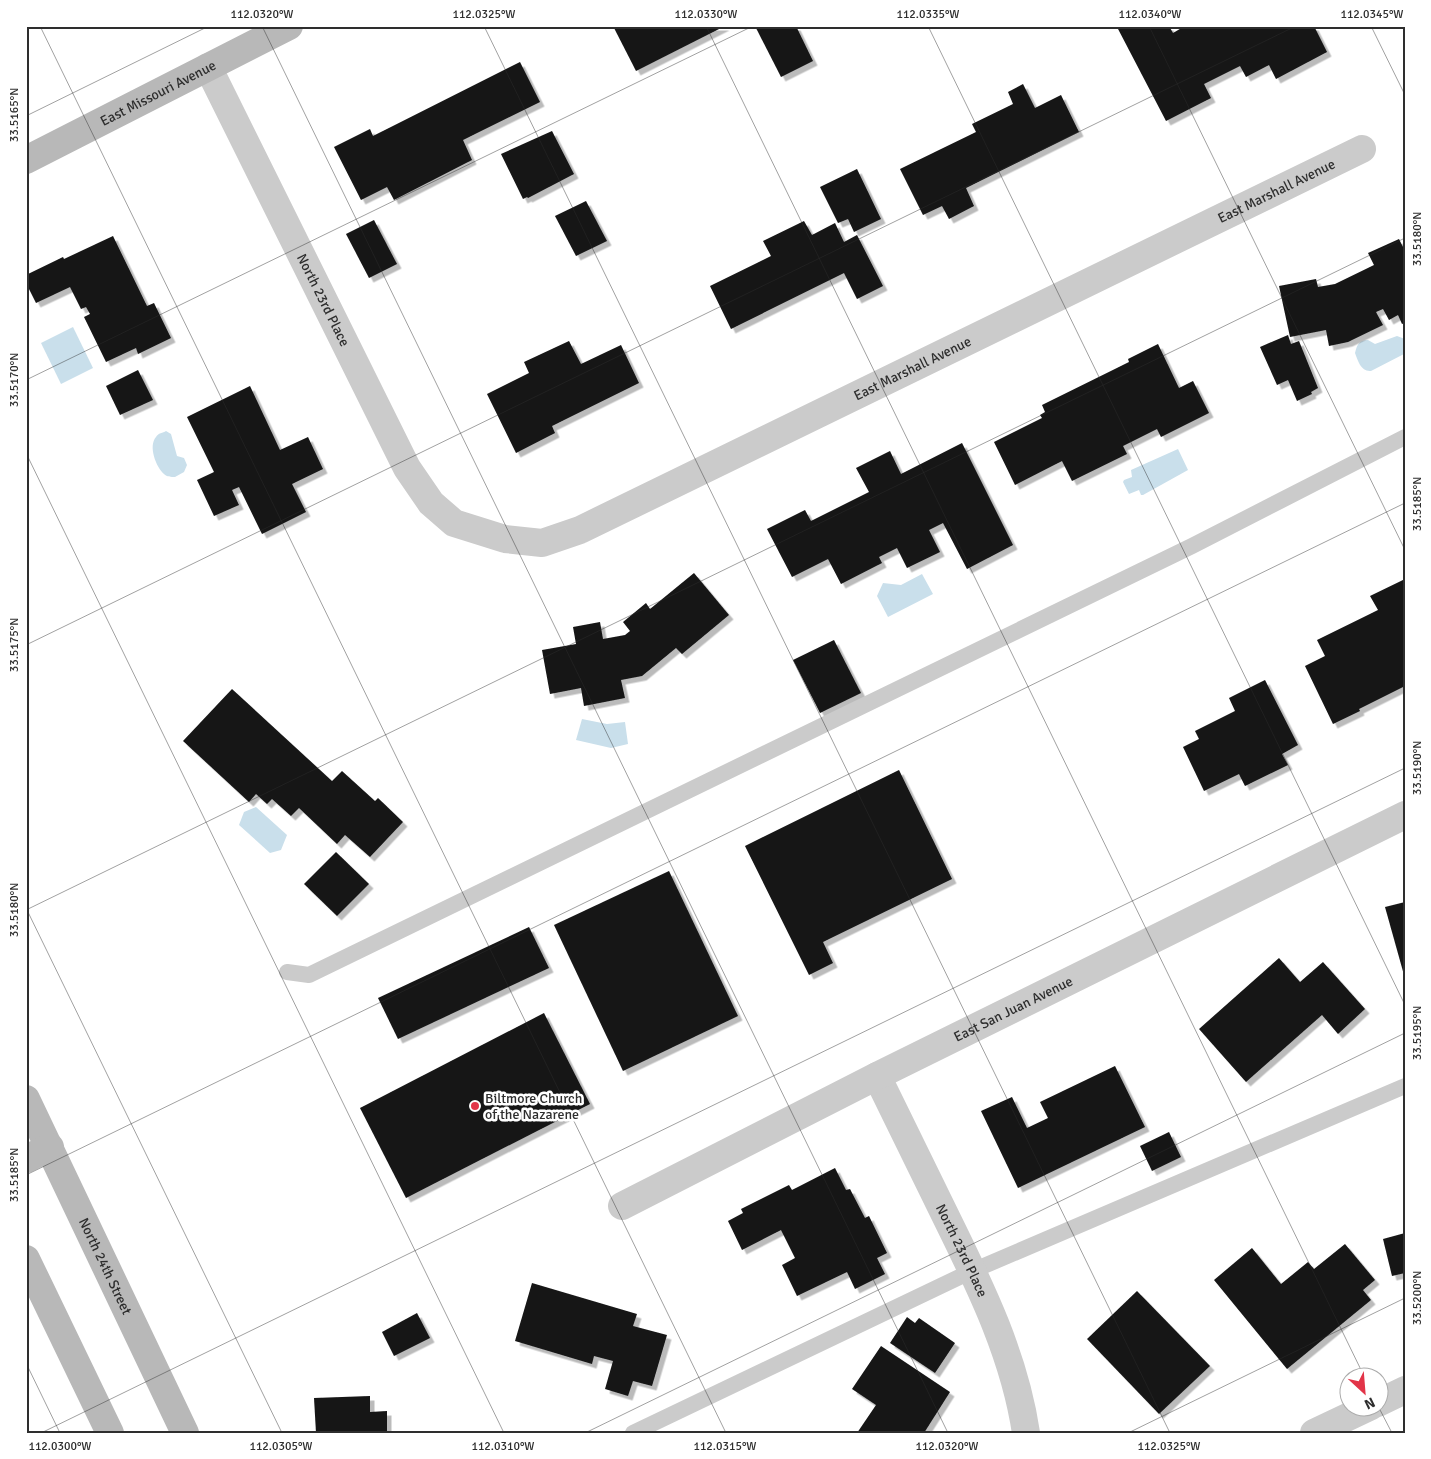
<svg xmlns="http://www.w3.org/2000/svg" width="1431" height="1459" font-family="Signika,sans-serif">
<style>
.water{fill:#c9dfeb}
.building{fill:#151515;filter:url(#shadow)}
.lines{fill:none;stroke-linecap:round;stroke-linejoin:round}
.lane{stroke:#cbcbcb;stroke-width:16}
.street{stroke:#cbcbcb;stroke-width:28}
.secondary{stroke:#b8b8b8;stroke-width:28}
.ticks{fill:none;stroke:#2e2e2e;stroke-width:1;stroke-opacity:0.45}
.poi-dot{fill:#e23448;stroke:#fff;stroke-width:2}
.labels{text-anchor:middle;dominant-baseline:central;stroke-width:5;stroke-linejoin:round;paint-order:stroke}
.street-label{font-size:14px;fill:#2e2e2e;stroke:#fff}
.poi-label{font-size:14px;fill:#2e2e2e;stroke:#fff;text-anchor:start}
.neatline{fill:none;stroke:#2e2e2e;stroke-width:2}
.ticks-label{font-size:12px;text-anchor:middle;fill:#2e2e2e}
</style>
<defs>
<filter id="shadow"><feDropShadow dx="4.5" dy="4.5" stdDeviation="0" flood-color="#0004"/></filter>
</defs>
<rect width="100%" height="100%" fill="#fff"/>
<g class="water">
<path d="M73 327 93 368 61 384 41 343Z"/>
<path d="M1397 336 1405 339 1404 354 1371 371C1361 372 1358 361 1355 353 1357 345 1359 340 1368 340L1375 344Z"/>
<path d="M166 431 171 434 177 456 184 458 187 465 184 472 175 477C171 477 167 477 164 474 156 467 148 446 156 437 158 433 163 433 166 431Z"/>
<path d="M1178 449 1188 470 1143 495H1141L1139 490 1129 494 1123 482 1124 480 1132 477 1131 470Z"/>
<path d="M922 574 933 594 888 617 877 596 883 583 901 585Z"/>
<path d="M582 719 607 724 625 722 628 744 611 748 576 740Z"/>
<path d="M256 807 287 835 281 850 270 853 239 825 244 812Z"/>
</g>
<g class="building">
<path d="M613 26H725L636 71Z"/>
<path d="M755 26H796L813 61 781 77Z"/>
<path d="M1119 26H1169L1173 33 1185 26H1314L1327 52 1276 79 1269 65 1246 77 1240 66 1204 84 1211 98 1166 121 1117 27Z"/>
<path d="M520 62 540 102 463 140 472 160 394 200 387 187 361 200 334 147 370 129 373 136Z"/>
<path d="M1023 84 1035 108 1061 95 1079 132 966 188 974 206 949 219 942 206 923 215 900 169 976 132 972 124 1013 104 1008 92Z"/>
<path d="M552 131 574 174 528 198 527 197 523 199 501 154Z"/>
<path d="M857 169 881 219 854 232 848 219 838 223 820 187Z"/>
<path d="M586 201 607 241 576 256 555 216Z"/>
<path d="M374 220 397 264 369 278 346 234Z"/>
<path d="M804 221 812 235 835 223 844 242 857 235 883 286 857 299 844 273 731 329 710 286 771 256 763 241Z"/>
<path d="M113 236 147 306 154 303 171 338 138 354 136 348 106 362 84 317 90 314 86 307 81 309 70 287 36 303 26 283V275L63 257 64 259Z"/>
<path d="M1399 239 1405 251V323L1402 324 1398 315 1389 320 1383 309 1376 312 1383 325 1348 342 1329 346 1326 330 1290 337 1279 286 1316 279 1318 287 1335 284 1374 265 1368 253Z"/>
<path d="M1288 335 1291 344 1299 341 1318 388 1311 392 1312 394 1297 401 1288 380 1277 385 1260 347Z"/>
<path d="M569 341 581 364 621 345 639 383 552 426 555 433 516 453 487 394 529 373 524 362Z"/>
<path d="M1158 344 1179 388 1193 381 1209 413 1161 437 1157 429 1123 446 1127 454 1072 481 1062 461 1015 485 994 442 1042 418 1040 415 1045 412 1042 405 1129 362 1128 359Z"/>
<path d="M138 370 153 400 120 415 106 386Z"/>
<path d="M250 386 280 450 308 437 323 469 292 484 306 512 262 534 239 487 232 490 239 505 214 516 197 480 214 472 187 417Z"/>
<path d="M962 443 1013 545 967 569 943 523 929 530 940 552 907 568 897 548 879 557 882 563 841 584 828 559 792 577 767 529 805 510 811 521 869 492 856 468 890 451 901 474Z"/>
<path d="M694 573 729 615 682 654 676 648 642 676 621 680 625 698 584 706 581 688 550 694 542 650 576 644 573 627 600 622 603 639 625 635 630 631 623 622 646 603 650 609Z"/>
<path d="M1405 579V686L1359 709 1360 711 1333 724 1305 666 1325 656 1317 640 1378 610 1370 596Z"/>
<path d="M834 640 861 693 820 713 793 660Z"/>
<path d="M1265 680 1298 745 1282 754 1288 765 1245 786 1239 774 1204 791 1183 747 1199 739 1195 731 1235 711 1229 698Z"/>
<path d="M232 689 332 781 342 771 375 801 378 798 403 822 370 857 345 835 337 844 299 808 291 816 272 799 267 804 256 794 249 802 183 741Z"/>
<path d="M899 770 952 879 823 942 833 963 809 975 745 846Z"/>
<path d="M336 852 369 884 337 916 304 884Z"/>
<path d="M669 871 738 1016 623 1071 554 925Z"/>
<path d="M1405 902V975H1404L1385 907Z"/>
<path d="M529 927 549 968 398 1039 378 998Z"/>
<path d="M1279 958 1300 982 1323 962 1365 1009 1338 1034 1322 1015 1246 1082 1199 1029Z"/>
<path d="M544 1013 590 1104 406 1198 360 1108Z"/>
<path d="M1115 1066 1145 1127 1018 1188 981 1111 1012 1097 1027 1128 1048 1118 1040 1102Z"/>
<path d="M1169 1132 1181 1157 1152 1171 1140 1146Z"/>
<path d="M835 1168 846 1190 850 1189 865 1218 869 1216 887 1253 877 1258 885 1274 855 1289 847 1272 797 1296 782 1265 795 1258 781 1230 742 1250 728 1221 743 1213 741 1209 789 1185 792 1190Z"/>
<path d="M1405 1233V1273L1392 1276 1383 1239Z"/>
<path d="M1345 1244 1375 1280 1363 1290 1371 1300 1287 1369 1214 1280 1252 1248 1281 1284 1308 1262 1314 1269Z"/>
<path d="M532 1283 637 1314 633 1326 667 1335 652 1386 633 1381 628 1396 605 1389 613 1361 594 1356 592 1364 515 1341Z"/>
<path d="M1137 1291 1210 1366 1159 1414 1087 1339Z"/>
<path d="M417 1313 430 1338 394 1356 382 1332Z"/>
<path d="M907 1317 915 1323 919 1318 955 1343 935 1373 890 1343Z"/>
<path d="M881 1346 950 1392 924 1433H857L876 1405 852 1389Z"/>
<path d="M370 1396V1412L387 1411V1433H316L314 1398Z"/>
</g>
<g class="lines">
<g class="lane">
<path d="M287 972 309 975 1192 546 1405 437"/>
<path d="M633 1433 972 1271 1405 1086"/>
</g>
<g class="street">
<path id="s1" d="M208 67 407 468 431 503 454 523 505 539 542 543 580 530 1362 149"/>
<path id="s2" d="M877 1076C901 1125 925 1174 949 1223 982 1290 1015 1358 1026 1433"/>
<path id="s3" d="M622 1206 877 1076 1405 815"/>
<path d="M1378 1403 1405 1390"/>
<path d="M1314 1433 1371 1406"/>
</g>
<g class="secondary">
<path id="s4" d="M26 160 289 26"/>
<path id="s5" d="M26 1099 185 1433"/>
<path d="M26 1159 50 1147"/>
<path d="M26 1259 110 1433"/>
</g>
</g>
<path class="ticks" d="M40 26 726 1433M262 26 948 1433M484 26 1170 1433M706 26 1364 1376M928 26 1405 1005M1149 26 1405 550M1371 26 1405 95M26 116 209 26M26 380 753 26M26 453 504 1433M26 645 1296 26M26 908 282 1433M26 910 1405 238M26 1175 1405 503M26 1363 60 1433M1378 1406 1392 1433M41 1433 1405 768M585 1433 1405 1033M1128 1433 1405 1298"/>
<circle class="poi-dot" cx="475" cy="1106" r="5"/>
<g class="labels">
<g class="street-label">
<text stroke="none"><textPath href="#s4" startOffset="148">East Missouri Avenue</textPath></text>
<text stroke="none"><textPath href="#s1" startOffset="1426">East Marshall Avenue</textPath></text>
<text stroke="none"><textPath href="#s1" startOffset="260">North 23rd Place</textPath></text>
<text stroke="none"><textPath href="#s1" startOffset="1021">East Marshall Avenue</textPath></text>
<text stroke="none"><textPath href="#s3" startOffset="438">East San Juan Avenue</textPath></text>
<text stroke="none"><textPath href="#s2" startOffset="194">North 23rd Place</textPath></text>
<text stroke="none"><textPath href="#s5" startOffset="185">North 24th Street</textPath></text>
</g>
<g class="poi-label">
<text x="485" y="1098">Biltmore Church<tspan x="485" dy="16">of the Nazarene</tspan></text>
</g>
</g>
<rect width="1431" height="1459" fill="none" stroke="#ffffff" stroke-width="55"/>
<g transform="translate(1364 1392) rotate(154)"><circle r="24" fill="#ffffff" stroke="#ababab"/>
<path d="M0-4L9 19L0 12L-9 19Z" fill="#e23448"/>
<text y="-8" font-size="14" font-weight="bold" text-anchor="middle" fill="#2e2e2e">N</text>
</g>
<rect x="28" y="28" width="1376" height="1404" class="neatline"/>
<g class="ticks-label">
<text x="262" y="18">112.0320°W</text>
<text x="484" y="18">112.0325°W</text>
<text x="706" y="18">112.0330°W</text>
<text x="928" y="18">112.0335°W</text>
<text x="1150" y="18">112.0340°W</text>
<text x="1372" y="18">112.0345°W</text>
<text transform="translate(14 115) rotate(-90)" y="4">33.5165°N</text>
<text transform="translate(1417 239) rotate(-90)" y="4">33.5180°N</text>
<text transform="translate(14 380) rotate(-90)" y="4">33.5170°N</text>
<text transform="translate(1417 504) rotate(-90)" y="4">33.5185°N</text>
<text transform="translate(14 645) rotate(-90)" y="4">33.5175°N</text>
<text transform="translate(1417 768) rotate(-90)" y="4">33.5190°N</text>
<text transform="translate(14 910) rotate(-90)" y="4">33.5180°N</text>
<text transform="translate(1417 1033) rotate(-90)" y="4">33.5195°N</text>
<text transform="translate(14 1175) rotate(-90)" y="4">33.5185°N</text>
<text transform="translate(1417 1298) rotate(-90)" y="4">33.5200°N</text>
<text x="60" y="1450">112.0300°W</text>
<text x="281" y="1450">112.0305°W</text>
<text x="503" y="1450">112.0310°W</text>
<text x="725" y="1450">112.0315°W</text>
<text x="947" y="1450">112.0320°W</text>
<text x="1169" y="1450">112.0325°W</text>
</g>
</svg>
